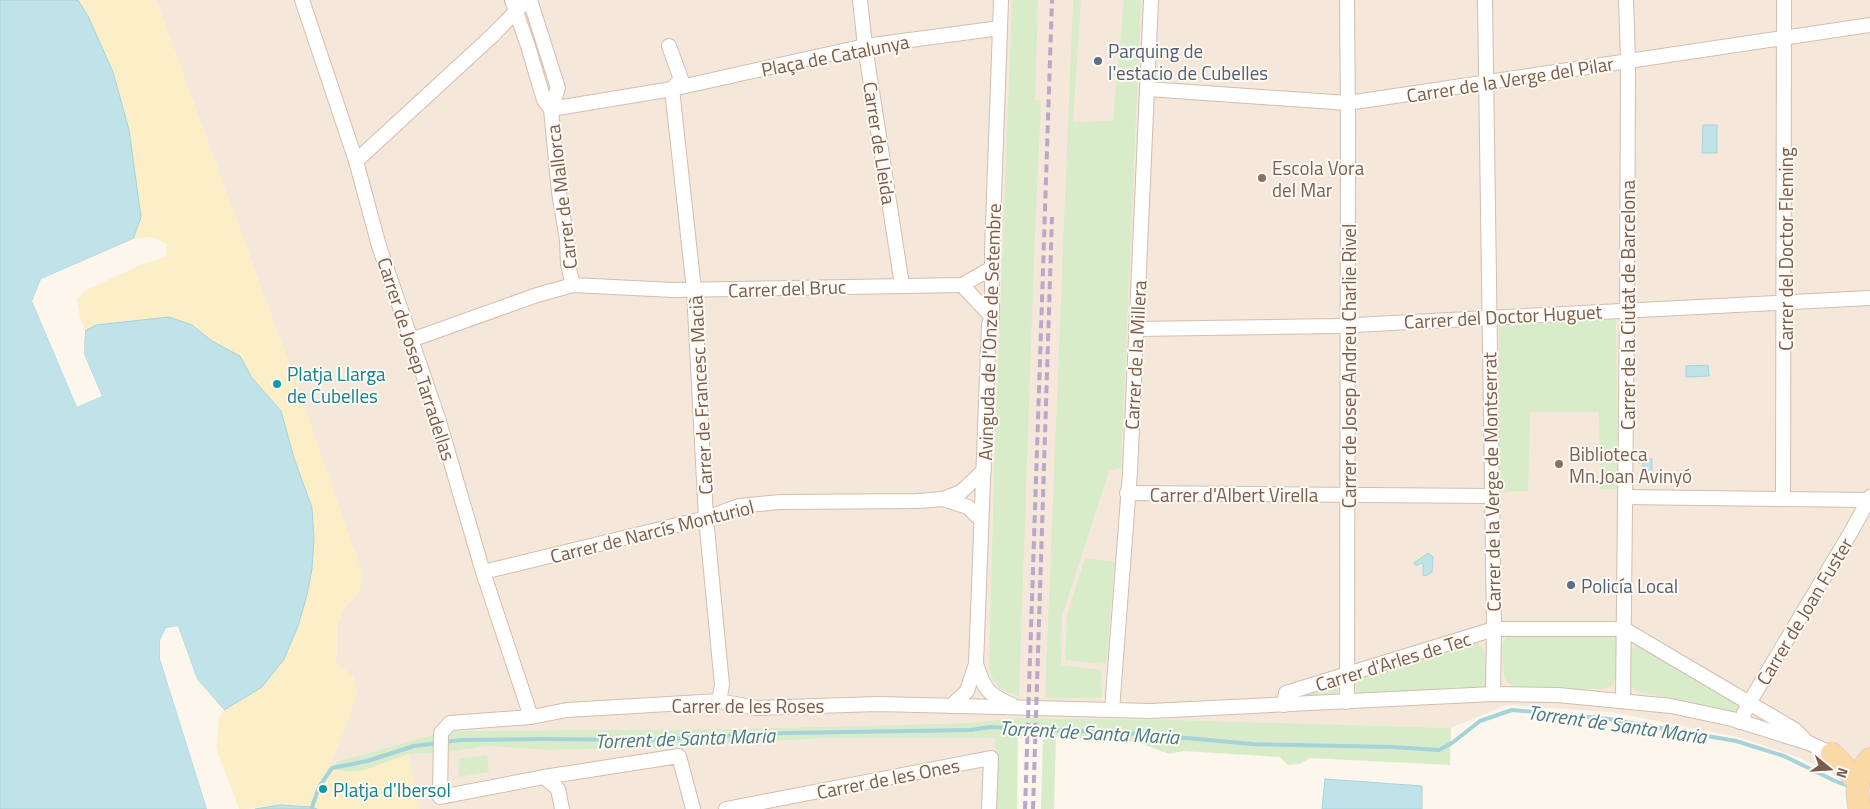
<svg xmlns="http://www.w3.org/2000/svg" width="1870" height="809" font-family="'Titillium Web',sans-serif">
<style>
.residential{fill:#f5e8da}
.green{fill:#d8ecc9}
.sand{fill:#fcefc7}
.water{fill:#bfe3e8;stroke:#a5d3da}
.pier{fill:#fdf6ec}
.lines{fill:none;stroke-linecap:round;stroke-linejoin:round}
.stream{stroke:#a5d3da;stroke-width:4}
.minor-casing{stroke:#d1beb0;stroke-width:16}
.primary-casing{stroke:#dad1cd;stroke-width:24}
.minor{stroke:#fff;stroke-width:14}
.primary{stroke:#fbd9a5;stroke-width:22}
.rail{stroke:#b9a8c9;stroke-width:4;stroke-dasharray:8 5;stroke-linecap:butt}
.service-dot{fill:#5c6f8a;stroke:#fffaf3;stroke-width:2}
.education-dot{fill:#8d6e63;stroke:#fffaf3;stroke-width:2}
.culture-dot{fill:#0f9aa8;stroke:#fffaf3;stroke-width:2}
.labels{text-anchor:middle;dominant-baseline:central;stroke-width:4;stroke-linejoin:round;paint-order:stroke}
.service-label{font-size:19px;fill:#4e5e75;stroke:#fffaf3;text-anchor:start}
.street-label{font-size:19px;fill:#7a5c4d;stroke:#fffaf3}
.education-label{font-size:19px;fill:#785e54;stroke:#fffaf3;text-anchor:start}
.culture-label{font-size:19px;fill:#0d838f;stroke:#fffaf3;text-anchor:start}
.water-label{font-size:20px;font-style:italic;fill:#437c86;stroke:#fffaf3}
</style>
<rect width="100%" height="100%" fill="#fdf6ec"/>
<g class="residential">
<path d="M156 0H1870V789L1836 776 1800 758 1742 738 1611 712 1506 705 1451 728 1049 718H1019L965 723 729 729 447 731 339 761 330 768 357 693 353 677 336 663 337 625 344 608 358 595 292 372Z"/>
<path d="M829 738H995L996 809H420L408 754 445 753 487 746 548 750 655 748Z"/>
</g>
<g class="green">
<path d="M1012 0H1038L1035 100 1041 101 1034 258 1019 696C1000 691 997 689 989 670L994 470Z"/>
<path d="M1073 0H1081L1073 122 1113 121 1124 0H1141L1121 468 1109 471 1062 616 1061 665 1101 670 1102 698H1045Z"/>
<path d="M1616 319 1618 489H1600L1599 412H1530L1528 491 1499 492V325Z"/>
<path d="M1085 558 1115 562 1106 664 1065 660 1067 615Z"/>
<path d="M1511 633 1616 635 1619 640 1617 677 1613 685 1604 689H1518L1508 683 1504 677 1502 645 1505 639Z"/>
<path d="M1469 641C1472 642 1477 643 1480 645 1487 650 1488 676 1487 685L1483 689 1358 694C1353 688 1352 685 1355 677Z"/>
<path d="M1637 645H1640L1737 702 1739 708 1732 713 1636 691 1631 686 1630 651Z"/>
<path d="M1337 683 1339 689 1337 695 1298 697Z"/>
<path d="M1019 718 1170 720 1451 728 1450 765 1310 758 1300 764 1288 765 1280 757 1183 751 1169 754 1137 742 1056 737 1054 809H1041L1043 736 1018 738 1017 809H996L995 738H829L655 748 548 750 487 746 445 753 408 754 366 770 346 772 330 768 339 761 447 731 729 729 965 723Z"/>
<path d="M487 755 489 772 459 777 458 759Z"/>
</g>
<path class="sand" d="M78 0H156L292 372 363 574 358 595 344 608 337 625 336 663 353 677 357 693 330 768 346 772 366 770 408 754 420 809H317C295 800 262 809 239 809L216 748 219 717 224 710 262 687 298 626 307 595 312 569 314 538 312 508 294 458 281 411 252 378 240 356 212 341 192 325 169 317 96 325 85 331 80 318 77 299 84 291 143 264 166 257 167 244 152 237 133 239 141 217 129 130 113 72 88 16Z"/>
<g class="water">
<path d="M0 0H78L88 16 113 72 129 130 141 217 133 239 41 279 32 301 77 407 102 396 84 354 85 331 96 325 169 317 192 325 212 341 240 356 252 378 281 411 294 458 312 508 314 538 312 569 307 595 298 626 284 659 262 687 224 710 197 679 178 626 166 628 160 640V659L207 809H0Z"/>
<path d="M1703 125H1717V153H1702Z"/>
<path d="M1708 365 1709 376 1686 377V366Z"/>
<rect x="1643" y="459" width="9" height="19"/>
<path d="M1428 553 1433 557 1432 572 1426 576 1423 575V564L1421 563 1416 566 1414 563Z"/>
<path d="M1325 779 1422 786V809H1322Z"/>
<path d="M280 805 312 807 317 809H255Z"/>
</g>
<g class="pier">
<path d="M133 239H135L134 241 43 280 35 301 79 403 99 395 82 354 84 329 85 331 84 354 102 396 77 407 32 301 41 279Z"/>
<path d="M178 626 197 679 224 710 223 712 195 680 177 629 167 631 163 641V658L210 809H207L160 659V640L166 628Z"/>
</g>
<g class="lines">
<g class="stream">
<path d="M445 742 460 740 542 739 646 740 786 733 971 730 990 727 1143 734 1252 744 1392 747 1439 750 1452 743 1480 721 1512 710 1609 719 1736 741 1784 756 1835 781 1851 787"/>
<path d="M312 807 319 787 332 768 367 761 414 746 438 743"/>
</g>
<g class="minor-casing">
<g id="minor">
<path d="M302 0 356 161 379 246 438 418 483 572 531 717"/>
<path d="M512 0 528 46 544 100 551 109"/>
<path d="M530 0 558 88 551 109 559 192 567 240 568 265 573 285"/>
<path d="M860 0 865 46 902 285"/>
<path d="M1001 0 992 252V317L989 324 976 664C985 690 987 694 1012 705"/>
<path d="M1347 0 1348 119 1347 702"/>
<path d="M1485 0 1494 629 1493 694"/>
<path d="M669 46 681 79 672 89 694 290 706 518 722 685 719 701"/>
<path d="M1148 89 1348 103 1870 25"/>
<path d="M551 109 672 89 865 46 1000 28"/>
<path d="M356 161 493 35 527 0"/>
<path d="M962 285 992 317"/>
<path d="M1136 329 1335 326 1870 298"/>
<path d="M411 340 537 295 573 285 673 290 962 285 992 268"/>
<path d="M1127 493 1491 496"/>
<path d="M1625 497 1869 500"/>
<path d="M1783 498 1784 0"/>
<path d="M943 499 961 492 984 470"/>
<path d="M483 572 706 518 739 506 780 502 918 501 943 499 968 507 981 520"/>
<path d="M1623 700 1627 310 1628 61 1626 0"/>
<path d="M1284 705 1286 693 1494 629H1624L1795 730 1805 740"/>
<path d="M951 706 967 691 976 664"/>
<path d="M1112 710 1130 472 1151 0"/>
<path d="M1740 722 1749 703 1851 532 1870 497"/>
<path d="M544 777 558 789 562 809"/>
<path d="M693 809 679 756 544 777 440 797 441 733 450 723 531 717 567 710 719 701 756 708 878 704 1151 711 1493 694 1558 695 1671 706 1732 719 1809 743 1832 754"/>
<path d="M726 809 991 758 989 809"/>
</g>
</g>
<g class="primary-casing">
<g id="primary">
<path d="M1832 754 1858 781"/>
<path d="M1860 809C1855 790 1857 774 1870 759"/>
</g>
</g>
<use href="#minor" class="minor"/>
<use href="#primary" class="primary"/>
<g class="rail">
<path d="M1025 809 1052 0"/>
<path d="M1033 809 1052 217"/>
</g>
</g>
<g class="service-dot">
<circle cx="1098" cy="61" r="5"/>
<circle cx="1571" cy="585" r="5"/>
</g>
<g class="education-dot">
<circle cx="1262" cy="178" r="5"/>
<circle cx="1559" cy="464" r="5"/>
</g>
<g class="culture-dot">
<circle cx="277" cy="384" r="5"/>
<circle cx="323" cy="789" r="5"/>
</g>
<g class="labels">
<g class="service-label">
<text x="1108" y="50">Parquing de<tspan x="1108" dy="22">l'estacio de Cubelles</tspan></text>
<text x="1581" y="585">Policía Local</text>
</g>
<g class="street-label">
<text transform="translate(835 55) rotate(-11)">Plaça de Catalunya</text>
<text transform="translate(1510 79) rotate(-9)">Carrer de la Verge del Pilar</text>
<text transform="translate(880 143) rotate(81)">Carrer de Lleida</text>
<text transform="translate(561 197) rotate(-97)">Carrer de Mallorca</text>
<text transform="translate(1785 249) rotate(-90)">Carrer del Doctor Fleming</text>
<text transform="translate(787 288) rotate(-2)">Carrer del Bruc</text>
<text transform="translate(1627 305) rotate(-90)">Carrer de la Ciutat de Barcelona</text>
<text transform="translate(1503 316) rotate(-3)">Carrer del Doctor Huguet</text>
<text transform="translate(989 332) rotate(-88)">Avinguda de l'Onze de Setembre</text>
<text transform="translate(1135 355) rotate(-87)">Carrer de la Millera</text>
<text transform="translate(417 359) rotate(72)">Carrer de Josep Tarradellas</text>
<text transform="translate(1348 366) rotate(-90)">Carrer de Josep Andreu Charlie Rivel</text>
<text transform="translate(700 395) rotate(-93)">Carrer de Francesc Macià</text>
<text transform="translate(1491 482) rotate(-91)">Carrer de la Verge de Montserrat</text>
<text x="1234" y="494">Carrer d'Albert Virella</text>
<text transform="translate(652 531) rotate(-14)">Carrer de Narcís Monturiol</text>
<text transform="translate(1804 611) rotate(-59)">Carrer de Joan Fuster</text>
<text transform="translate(1393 661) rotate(-17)">Carrer d'Arles de Tec</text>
<text x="748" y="705">Carrer de les Roses</text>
<text transform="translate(888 778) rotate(-11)">Carrer de les Ones</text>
</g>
<g class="education-label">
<text x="1272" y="167">Escola Vora<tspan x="1272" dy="22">del Mar</tspan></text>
<text x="1569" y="453">Biblioteca<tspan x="1569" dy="22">Mn.Joan Avinyó</tspan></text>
</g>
<g class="culture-label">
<text x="287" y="373">Platja Llarga<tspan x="287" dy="22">de Cubelles</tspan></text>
<text x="333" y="789">Platja d'Ibersol</text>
</g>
<g class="water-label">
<text transform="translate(1617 724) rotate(8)">Torrent de Santa Maria</text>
<text transform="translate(1089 732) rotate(3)">Torrent de Santa Maria</text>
<text transform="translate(685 738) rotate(-2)">Torrent de Santa Maria</text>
</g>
</g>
<g transform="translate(1830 769) rotate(108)" stroke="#fffaf3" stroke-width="4" paint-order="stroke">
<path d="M0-4L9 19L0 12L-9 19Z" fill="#7a5c4d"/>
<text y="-8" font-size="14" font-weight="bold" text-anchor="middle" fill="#7a5c4d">N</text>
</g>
</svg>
